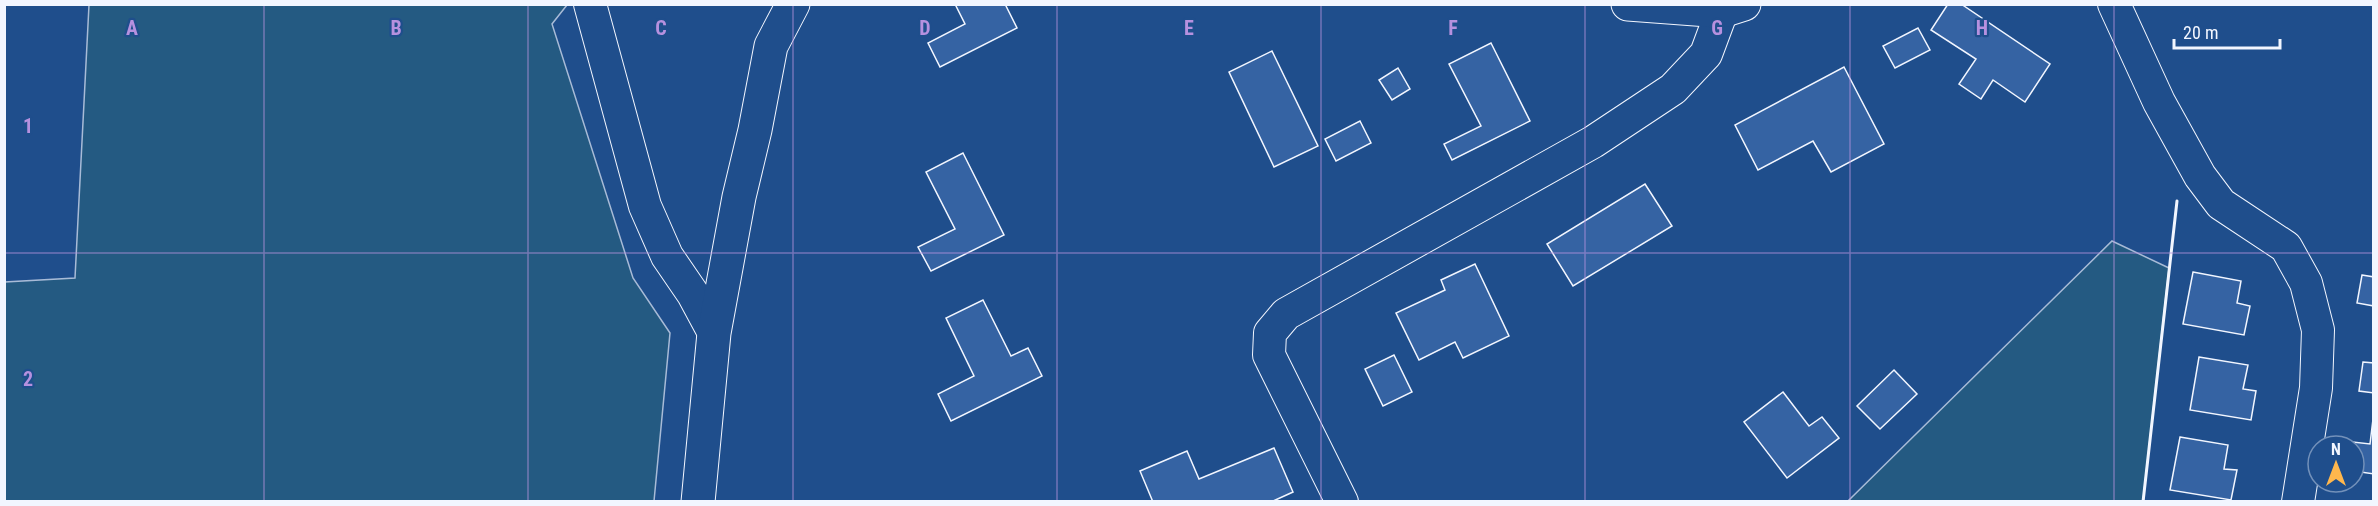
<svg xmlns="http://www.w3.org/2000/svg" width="2378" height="506" font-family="'Roboto Condensed',sans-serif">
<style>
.green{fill:#245a82;stroke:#a8bbd7;stroke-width:1.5}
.building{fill:#3563a3;stroke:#f2f6ff;stroke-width:1.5}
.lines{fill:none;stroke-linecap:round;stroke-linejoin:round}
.street-casing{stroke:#f2f6ff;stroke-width:34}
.secondary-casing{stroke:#f2f6ff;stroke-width:35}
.street{stroke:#1f4e8c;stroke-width:32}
.secondary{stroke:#1f4e8c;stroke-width:33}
.wall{stroke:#f2f6ff;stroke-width:3}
.grid{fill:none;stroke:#b691df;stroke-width:1.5;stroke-opacity:0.55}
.grid-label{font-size:20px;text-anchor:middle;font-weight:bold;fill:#b691df;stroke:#1f4e8c;stroke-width:4.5;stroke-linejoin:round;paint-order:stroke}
</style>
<rect width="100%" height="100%" fill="#1f4e8c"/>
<g class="green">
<path d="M89 5H567L552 24 633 278 670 333 654 501H5V282L75 278Z"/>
<path d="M2112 241 2169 268 2143 501H1848Z"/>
</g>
<g class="building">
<path d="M955 4H1005L1017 28 940 67 928 43 965 24Z"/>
<path d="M1948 4H1961L2050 64 2025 102 1993 80 1981 99 1959 84 1976 59 1931 30Z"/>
<path d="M1918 28 1930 50 1895 68 1883 46Z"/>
<path d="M1491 43 1530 121 1452 160 1444 144 1481 126 1449 64Z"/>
<path d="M1272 51 1318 146 1274 167 1229 72Z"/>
<path d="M1844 67 1884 144 1831 172 1813 141 1758 170 1735 125Z"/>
<path d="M1398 68 1410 89 1392 100 1379 80Z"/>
<path d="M1360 121 1371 143 1336 161 1325 139Z"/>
<path d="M963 153 1004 235 931 271 918 247 955 229 926 172Z"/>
<path d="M1645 184 1672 226 1573 286 1547 244Z"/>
<path d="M1475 264 1509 336 1463 358 1455 342 1419 360 1396 313 1445 290 1441 280Z"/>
<path d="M2193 272 2241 281 2237 303 2250 306 2244 335 2183 324Z"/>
<path d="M2362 275 2374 277V306L2357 303Z"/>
<path d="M983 300 1011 356 1028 348 1042 376 951 421 938 394 974 376 946 318Z"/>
<path d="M1394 355 1412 392 1383 406 1365 369Z"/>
<path d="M2199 357 2248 365 2243 389 2256 391 2251 420 2190 410Z"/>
<path d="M2363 362 2374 363V393L2359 391Z"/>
<path d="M1894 370 1917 394 1880 429 1857 406Z"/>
<path d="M1783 392 1809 426 1822 417 1839 438 1787 478 1744 422Z"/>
<path d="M2373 419 2374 474 2354 471 2353 442 2370 444Z"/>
<path d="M2180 437 2228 445 2224 469 2237 470 2231 500 2170 490Z"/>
<path d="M1274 448 1293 492 1271 502H1153L1140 471 1187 451 1199 479Z"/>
</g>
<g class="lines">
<g class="street-casing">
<g id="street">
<path d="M590 4 645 206 667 256 693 294 714 333"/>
<path d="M2114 4 2159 102 2200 176 2221 204 2286 247 2306 283 2318 330 2316 388 2298 502"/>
<path d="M1342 502 1269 355 1270 333 1286 314 1593 142 1673 89 1706 54 1722 11"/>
</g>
</g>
<g class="secondary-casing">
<g id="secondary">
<path d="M1628 4 1722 11 1744 4"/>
<path d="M698 502 714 333 739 197 755 130 771 46 793 4"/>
</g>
</g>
<use href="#street" class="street"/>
<use href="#secondary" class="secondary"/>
<path class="wall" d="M2143 502 2177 201"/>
</g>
<path class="grid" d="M264 4V502M528 4V502M793 4V502M1057 4V502M1321 4V502M1585 4V502M1850 4V502M2114 4V502M4 253H2374"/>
<g class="grid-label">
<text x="132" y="35">A</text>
<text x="396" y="35">B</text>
<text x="661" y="35">C</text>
<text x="925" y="35">D</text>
<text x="1189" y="35">E</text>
<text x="1453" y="35">F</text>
<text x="1717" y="35">G</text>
<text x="1982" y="35">H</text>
<text x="28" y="133">1</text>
<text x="28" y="386">2</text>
</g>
<rect width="2378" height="506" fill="none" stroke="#f2f6ff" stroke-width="12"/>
<g transform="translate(2336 464)"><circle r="28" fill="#1f4e8c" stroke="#7391ba" stroke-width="1.5"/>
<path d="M0-4.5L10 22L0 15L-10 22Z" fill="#ffb74d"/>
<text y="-9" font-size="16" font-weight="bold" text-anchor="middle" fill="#f2f6ff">N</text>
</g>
<path d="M2174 39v9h106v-9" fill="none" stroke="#f2f6ff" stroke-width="3"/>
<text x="2183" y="39" font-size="18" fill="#f2f6ff" stroke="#1f4e8c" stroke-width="4.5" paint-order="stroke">20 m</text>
</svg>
